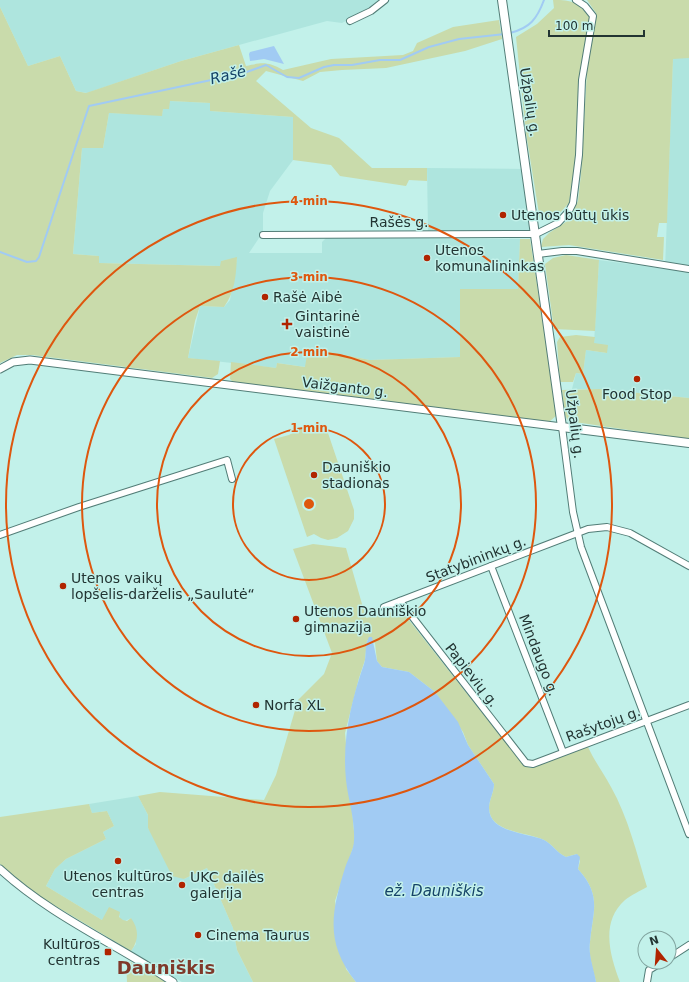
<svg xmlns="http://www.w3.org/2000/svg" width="689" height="982" font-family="'DejaVu Sans',sans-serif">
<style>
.built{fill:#aee5de}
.green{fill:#c9dbab}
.water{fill:#a1cbf3}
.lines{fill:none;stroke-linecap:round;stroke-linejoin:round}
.stream{stroke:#a1cbf3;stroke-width:2}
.minor-casing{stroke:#527d77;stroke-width:8}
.tertiary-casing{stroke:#527d77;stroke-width:9}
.secondary-casing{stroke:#527d77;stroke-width:10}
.minor{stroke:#fff;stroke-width:6}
.tertiary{stroke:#fff;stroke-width:7}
.secondary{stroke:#fff;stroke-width:8}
.ring{fill:none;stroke:#de570e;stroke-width:2}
.poi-dot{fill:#b02400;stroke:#c2f1ea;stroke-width:1.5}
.labels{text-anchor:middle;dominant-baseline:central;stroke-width:3;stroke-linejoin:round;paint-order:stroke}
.street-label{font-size:14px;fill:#223432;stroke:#c2f1ea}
.poi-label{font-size:14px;fill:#223432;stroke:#c2f1ea;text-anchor:start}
.water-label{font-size:15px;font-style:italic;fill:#154368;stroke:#c2f1ea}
.district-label{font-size:18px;font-weight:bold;fill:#7f392a;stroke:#c2f1ea}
.centre{fill:#de570e;stroke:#c2f1ea;stroke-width:2}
.ring-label{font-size:12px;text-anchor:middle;font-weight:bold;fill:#de570e;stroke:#c2f1ea;stroke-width:3;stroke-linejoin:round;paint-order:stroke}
</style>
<rect width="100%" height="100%" fill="#c2f1ea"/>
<g class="built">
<path d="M0 0H379L363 12 342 23 327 21 239 45 181 61 87 93 76 91 60 56 28 66 0 7Z"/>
<path d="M673 58H689V398L599 389H572L576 373 583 374 586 350 607 353 594 343 599 260 665 269Z"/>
<path d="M170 101 210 103V111L293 117V160L270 191 263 213V232L249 253H322V242L327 237H330L520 239 518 289H460V357L370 360 308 348 306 367 277 363 276 368 188 358 200 306 224 307 230 300 237 258 221 261V266L99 263V256L73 254 82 148H103L109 113 162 115 163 108Z"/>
<path d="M427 168 523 169 530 233 428 232Z"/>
<path d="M138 796 148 815V828L184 879 207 868 233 928 237 950 253 982H182L131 951 136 944 131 918 125 921 120 919 119 914 102 920 46 886 55 869 66 859 106 839 103 832 114 826 107 811 92 813 89 804Z"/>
</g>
<g class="green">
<path d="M553 0C573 0 578 2 590 18L579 79 576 154 569 203 556 217 540 220 526 133 516 37 537 24 554 8Z"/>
<path d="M587 0H689V58L673 59 667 223H659L657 237H664L663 260 569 245 541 247 543 239 549 233 569 220 578 201 581 174 587 70 596 13Z"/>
<path d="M0 7 28 66 60 56 76 91 86 93 181 61 239 45 246 66C263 62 268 62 283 70L331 59 403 55 413 51 417 43 453 27 499 20 502 39 465 51 386 68 342 70 320 72 303 81 266 71 256 81 311 128 339 138 372 168H427V181L409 180 406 186 340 176 331 165 293 160V117L210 111V103L170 101 169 109H163L162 116 109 113 103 148H82L73 254 99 256V263L220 266 221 261 237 257C236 275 235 292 224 307L200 306 195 321 188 358 220 361 218 374 212 378 32 355H17L0 363Z"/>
<path d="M520 239H530L557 415 549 422 233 382 230 379 231 362 276 368 277 363 305 367 308 348 370 360 460 357V289H518Z"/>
<path d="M566 255 599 260 595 331 554 329 545 264 553 258Z"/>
<path d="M576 335 595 337 594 343 608 345 607 353 586 350 583 374 576 373 573 382H560L557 342 560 337Z"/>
<path d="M599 389 689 398V439L568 421 565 415 562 390Z"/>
<path d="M305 426 313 427 328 433 354 510V519L348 531 337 538 328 540 321 538 314 534 307 537 274 439 289 435Z"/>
<path d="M313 544 346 548 366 618 401 610 524 766 531 768 588 747C595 762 603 772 611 787 628 817 637 854 647 887 640 891 631 895 625 900 600 922 610 956 620 982H596C593 969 588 955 590 942 593 910 602 896 578 869L580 861 577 854 566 857C557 853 552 844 544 840 528 832 489 833 489 808 489 800 494 792 494 784L468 745 463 732 435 692 409 672 382 667 377 661 375 643 367 640 365 660 359 678 345 733 355 842 335 901 346 969 356 982H253L237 950 233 928 207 868 184 879 172 876 148 828V815L138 796 160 792 264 800 276 775 298 700 324 674 332 653 293 549Z"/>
<path d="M89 804 92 813 107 811 114 826 103 832 106 839 66 859 55 869 46 886 102 920 109 907 120 912 119 917 123 920 127 921 131 918C139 929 139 940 131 951L37 895 0 864V817Z"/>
<path d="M126 960 150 971 165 982H127Z"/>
</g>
<g class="water">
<path d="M274 46 284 64 264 59 250 61 249 54 250 52Z"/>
<path d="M369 637H372L377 661 382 667 409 672 435 692 458 722 468 745 494 784C494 792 489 800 489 808 489 833 528 833 544 840 552 844 557 853 566 857L577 854 580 857 578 869C602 896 593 910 590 942 588 955 594 969 596 982H356C325 943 331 913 345 868 348 859 354 849 354 840 355 819 348 799 346 780 342 740 351 701 364 664 367 656 364 645 369 637Z"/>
</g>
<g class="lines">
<g class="stream">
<path d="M510 33C530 28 537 19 544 0"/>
<path d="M0 252 27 262 36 261 39 257 89 106 244 73 266 65 287 77 299 78 324 67 334 65H352L380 60H400L429 47 459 39 505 34"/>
</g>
<g class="minor-casing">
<g id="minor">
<path d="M350 21 371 11 385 0"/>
<path d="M263 235 536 234 558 223 569 211 573 203 579 155 582 80 593 16 585 6 576 0"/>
<path d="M538 254 562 251H577L689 269"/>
<path d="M562 427 573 512 581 547 689 834"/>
<path d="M0 535 79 507 227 460 232 479"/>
<path d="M491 566 563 752"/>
<path d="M400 601 526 763 533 764 689 705"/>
<path d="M384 607 588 529 607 527 630 533 689 566"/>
<path d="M669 958 689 945"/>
<path d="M647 982 649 970 662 962"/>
</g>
</g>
<g class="tertiary-casing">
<g id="tertiary">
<path d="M0 369 13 362 30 360 562 427"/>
<path d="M0 869C51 916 116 944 173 982"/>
</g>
</g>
<g class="secondary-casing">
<path id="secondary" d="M502 0 562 427 689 443"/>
</g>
<use href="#minor" class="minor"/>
<use href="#tertiary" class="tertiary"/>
<use href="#secondary" class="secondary"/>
</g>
<g class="ring">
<circle cx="309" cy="504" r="76"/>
<circle cx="309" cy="504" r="152"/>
<circle cx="309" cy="504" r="227"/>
<circle cx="309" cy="504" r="303"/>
</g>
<g class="poi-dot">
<circle cx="503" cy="215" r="4"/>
<circle cx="427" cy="258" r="4"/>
<circle cx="265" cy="297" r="4"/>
<path d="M285 318h4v4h4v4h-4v4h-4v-4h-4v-4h4z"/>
<circle cx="637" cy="379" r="4"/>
<circle cx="314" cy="475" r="4"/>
<circle cx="63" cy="586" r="4"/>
<circle cx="296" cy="619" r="4"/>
<circle cx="256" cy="705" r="4"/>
<circle cx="118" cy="861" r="4"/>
<circle cx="182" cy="885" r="4"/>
<circle cx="198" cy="935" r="4"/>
<rect x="104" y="948" width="8" height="8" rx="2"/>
</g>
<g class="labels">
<g class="street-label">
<text transform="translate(530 102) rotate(81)">Užpalių g.</text>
<text x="399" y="222">Rašės g.</text>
<text transform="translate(345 387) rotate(7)">Vaižganto g.</text>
<text transform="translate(575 424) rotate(83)">Užpalių g.</text>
<text transform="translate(476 559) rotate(-21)">Statybininkų g.</text>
<text transform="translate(539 655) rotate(69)">Mindaugo g.</text>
<text transform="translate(472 675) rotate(52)">Papievių g.</text>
<text transform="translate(603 724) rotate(-20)">Rašytojų g.</text>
</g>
<g class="poi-label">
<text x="511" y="215">Utenos būtų ūkis</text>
<text x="435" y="250">Utenos<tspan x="435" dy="16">komunalininkas</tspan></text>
<text x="273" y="297">Rašė Aibė</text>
<text x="295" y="316">Gintarinė<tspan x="295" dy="16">vaistinė</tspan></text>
<text x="637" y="394" text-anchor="middle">Food Stop</text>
<text x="322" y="467">Dauniškio<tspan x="322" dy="16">stadionas</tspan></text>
<text x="71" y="578">Utenos vaikų<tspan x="71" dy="16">lopšelis-darželis „Saulutė“</tspan></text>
<text x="304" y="611">Utenos Dauniškio<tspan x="304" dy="16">gimnazija</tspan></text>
<text x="264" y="705">Norfa XL</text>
<text x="118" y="876" text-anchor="middle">Utenos kultūros<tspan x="118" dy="16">centras</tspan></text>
<text x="190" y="877">UKC dailės<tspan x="190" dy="16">galerija</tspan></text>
<text x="206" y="935">Cinema Taurus</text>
<text x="100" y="944" text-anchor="end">Kultūros<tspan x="100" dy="16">centras</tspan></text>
</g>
<g class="water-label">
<text transform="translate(228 75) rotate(-14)">Rašė</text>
<text x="434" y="891">ež. Dauniškis</text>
</g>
<g class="district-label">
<text x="166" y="967">Dauniškis</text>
</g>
</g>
<circle cx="309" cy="504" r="6" class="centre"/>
<g class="ring-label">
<text x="309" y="205">4 min</text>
<text x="309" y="281">3 min</text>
<text x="309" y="356">2 min</text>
<text x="309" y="432">1 min</text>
</g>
<g transform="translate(657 950) rotate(343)"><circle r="19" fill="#c2f1ea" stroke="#82a5a0"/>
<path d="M0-3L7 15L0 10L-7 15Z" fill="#b02400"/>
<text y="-6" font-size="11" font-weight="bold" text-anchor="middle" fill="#223432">N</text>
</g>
<path d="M549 30v6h95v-6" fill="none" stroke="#223432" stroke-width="2"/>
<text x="555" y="30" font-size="12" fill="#223432" stroke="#c2f1ea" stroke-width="3" paint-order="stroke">100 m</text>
</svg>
